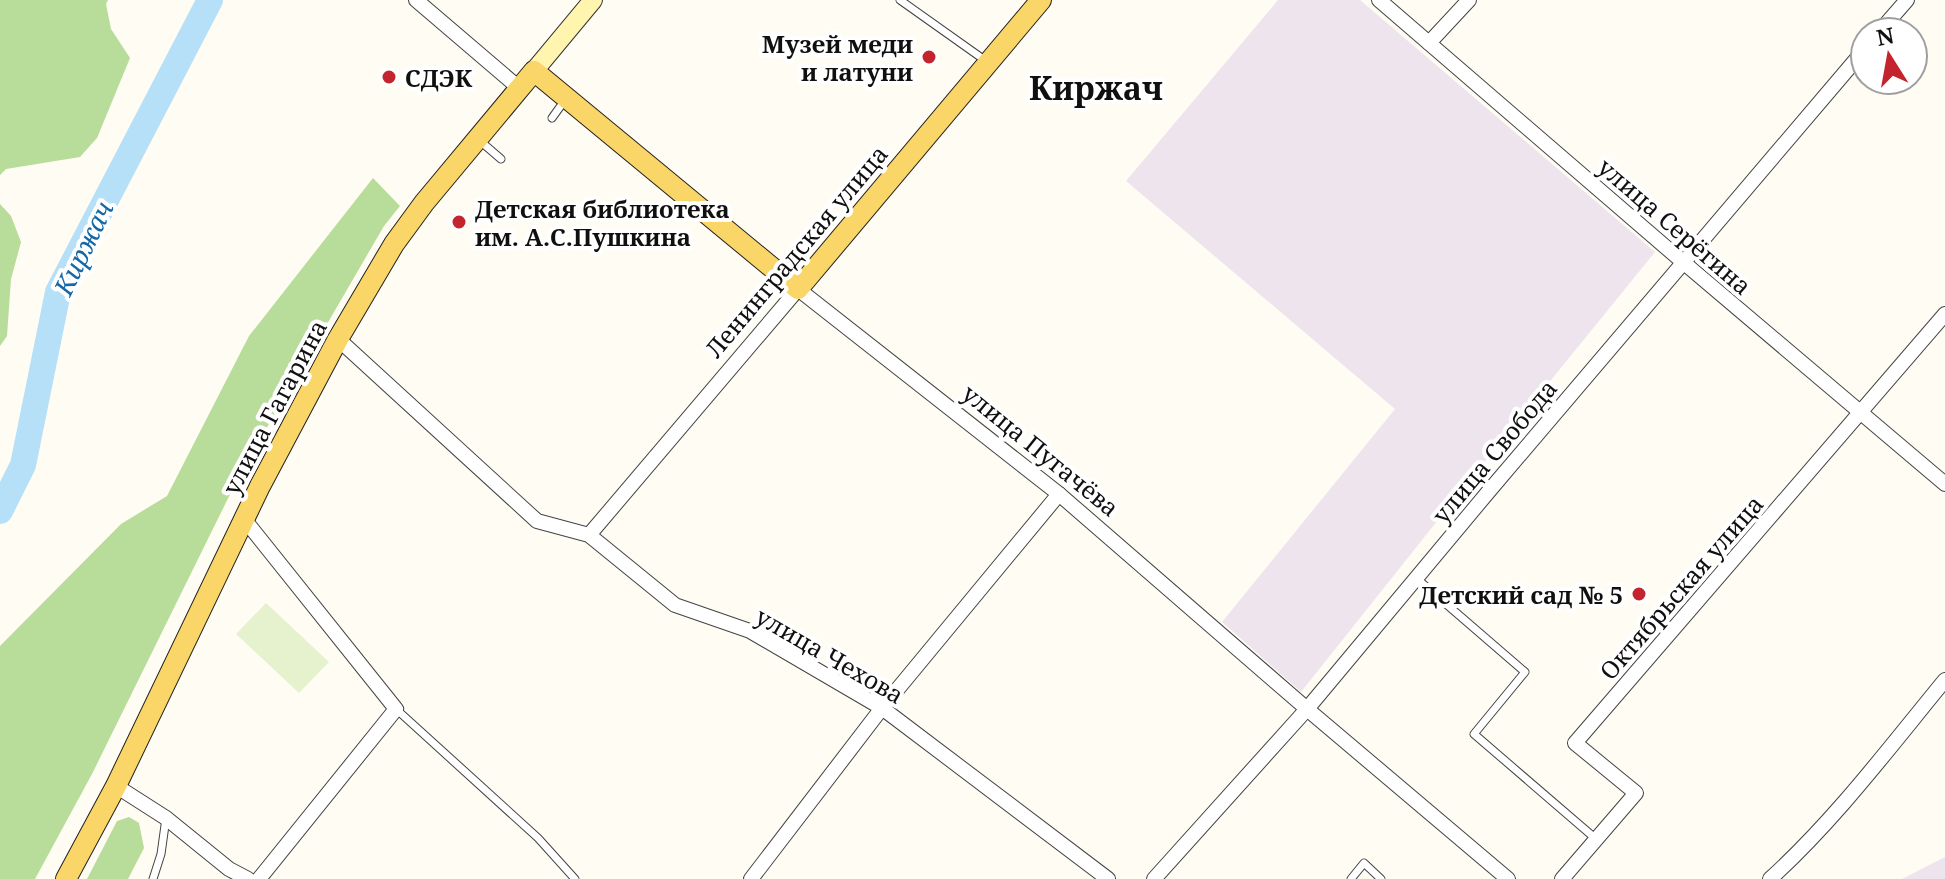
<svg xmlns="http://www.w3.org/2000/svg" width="1945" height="879" font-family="'Noto Serif',serif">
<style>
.industrial{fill:#ede4ee}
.forest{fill:#b8dc9a}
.pitch{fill:#e5f2cd}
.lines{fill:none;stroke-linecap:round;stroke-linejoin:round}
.stream{stroke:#3c96d0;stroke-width:4}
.river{stroke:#b6e0f7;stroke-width:26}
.lane-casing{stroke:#434343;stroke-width:9}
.street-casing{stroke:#434343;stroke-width:16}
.secondary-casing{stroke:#323232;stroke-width:20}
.primary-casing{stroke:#212121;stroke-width:22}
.lane{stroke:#fff;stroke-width:7}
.street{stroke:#fff;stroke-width:14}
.secondary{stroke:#fff5ae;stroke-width:18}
.primary{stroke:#fad567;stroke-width:20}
.poi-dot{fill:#c4242d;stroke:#fff;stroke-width:3}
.labels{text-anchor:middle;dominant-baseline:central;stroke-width:8;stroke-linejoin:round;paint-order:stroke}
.poi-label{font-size:24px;font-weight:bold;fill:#101010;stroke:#fff;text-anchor:end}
.street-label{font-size:24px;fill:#101010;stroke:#fff}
.water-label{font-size:26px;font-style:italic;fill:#1568a5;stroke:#fff}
.district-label{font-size:32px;font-weight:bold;fill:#101010;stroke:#fff}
</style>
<rect width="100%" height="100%" fill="#fffcf3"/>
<g class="industrial">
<path d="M1278 0H1360L1655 252 1473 476 1301 692 1222 622 1395 409 1126 181Z"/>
<path d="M1945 857V879H1902Z"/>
</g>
<g class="forest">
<path d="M0 0H108L106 4 111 29 130 58 97 138 80 157 6 169 0 175Z"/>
<path d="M373 178 400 206 384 226 241 472 92 774 35 879H0V646L121 524 167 496 249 336Z"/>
<path d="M0 204 11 216 21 242 11 279 7 336 0 346Z"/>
<path d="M129 817 139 823 144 848 128 879H87L117 821Z"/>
</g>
<path class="pitch" d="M266 603 329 662 299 693 236 634Z"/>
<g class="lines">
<path class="stream" d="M0 504 3 506"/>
<path class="river" d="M0 511 23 465 58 292 210 0"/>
<g class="lane-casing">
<g id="lane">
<path d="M900 0 986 61"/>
<path d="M552 118 565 100"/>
<path d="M479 140 501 159"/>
<path d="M1416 578 1525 672 1474 734 1596 839"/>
<path d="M396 709 538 838 575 879"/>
<path d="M153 879 161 854 166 818"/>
<path d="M1351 879 1364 863 1381 879"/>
</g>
</g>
<g class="street-casing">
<g id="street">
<path d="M416 0 519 88"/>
<path d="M1379 0 1683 262 1945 484"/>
<path d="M1879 32 1907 0"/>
<path d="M1429 43 1469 0"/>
<path d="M338 339 537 521 589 535 675 605 750 631 882 708 1108 879"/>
<path d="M244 519 396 709 259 879"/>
<path d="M589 535 798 289 1059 494 1307 709 1508 879"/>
<path d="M116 786 166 818 229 869 248 879"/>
<path d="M751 879 882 708 1059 494"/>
<path d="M1154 879 1307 709 1489 491 1865 49"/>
<path d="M1562 879 1636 793 1575 743 1945 314"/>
<path d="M1770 879C1835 820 1889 748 1945 680"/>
</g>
</g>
<g class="secondary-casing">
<path id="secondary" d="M534 71 593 0"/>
</g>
<g class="primary-casing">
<path id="primary" d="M66 879 116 786 260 486 338 339 394 244 424 203 534 71 798 289 1041 0"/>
</g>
<use href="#lane" class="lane"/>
<use href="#street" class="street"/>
<use href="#secondary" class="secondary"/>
<use href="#primary" class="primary"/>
</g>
<g class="poi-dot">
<circle cx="929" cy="57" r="8"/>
<circle cx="389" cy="77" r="8"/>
<circle cx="459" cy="222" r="8"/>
<circle cx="1639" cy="594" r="8"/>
</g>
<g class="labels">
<g class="poi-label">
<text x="913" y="43">Музей меди<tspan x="913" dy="28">и латуни</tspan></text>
<text x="405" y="77" text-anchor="start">СДЭК</text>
<text x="475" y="208" text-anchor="start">Детская библиотека<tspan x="475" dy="28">им. А.С.Пушкина</tspan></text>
<text x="1623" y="594">Детский сад № 5</text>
</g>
<g class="street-label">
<text transform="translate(1675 226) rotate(41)">улица Серёгина</text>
<text transform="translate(796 251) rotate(-50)">Ленинградская улица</text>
<text transform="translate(274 407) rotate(-62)">улица Гагарина</text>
<text transform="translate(1041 450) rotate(39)">улица Пугачёва</text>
<text transform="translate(1494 451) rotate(-50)">улица Свобода</text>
<text transform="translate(1681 587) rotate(-49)">Октябрьская улица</text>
<text transform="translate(830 655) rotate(30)">улица Чехова</text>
</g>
<g class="water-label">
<text transform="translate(83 248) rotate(-64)">Киржач</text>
</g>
<g class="district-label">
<text x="1096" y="87">Киржач</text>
</g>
</g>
<g transform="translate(1889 56) rotate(349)"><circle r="38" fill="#ffffff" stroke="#9f9f9f" stroke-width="2"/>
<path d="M0-6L14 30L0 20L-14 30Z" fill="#c4242d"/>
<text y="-12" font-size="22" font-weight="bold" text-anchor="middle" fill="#101010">N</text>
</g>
</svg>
